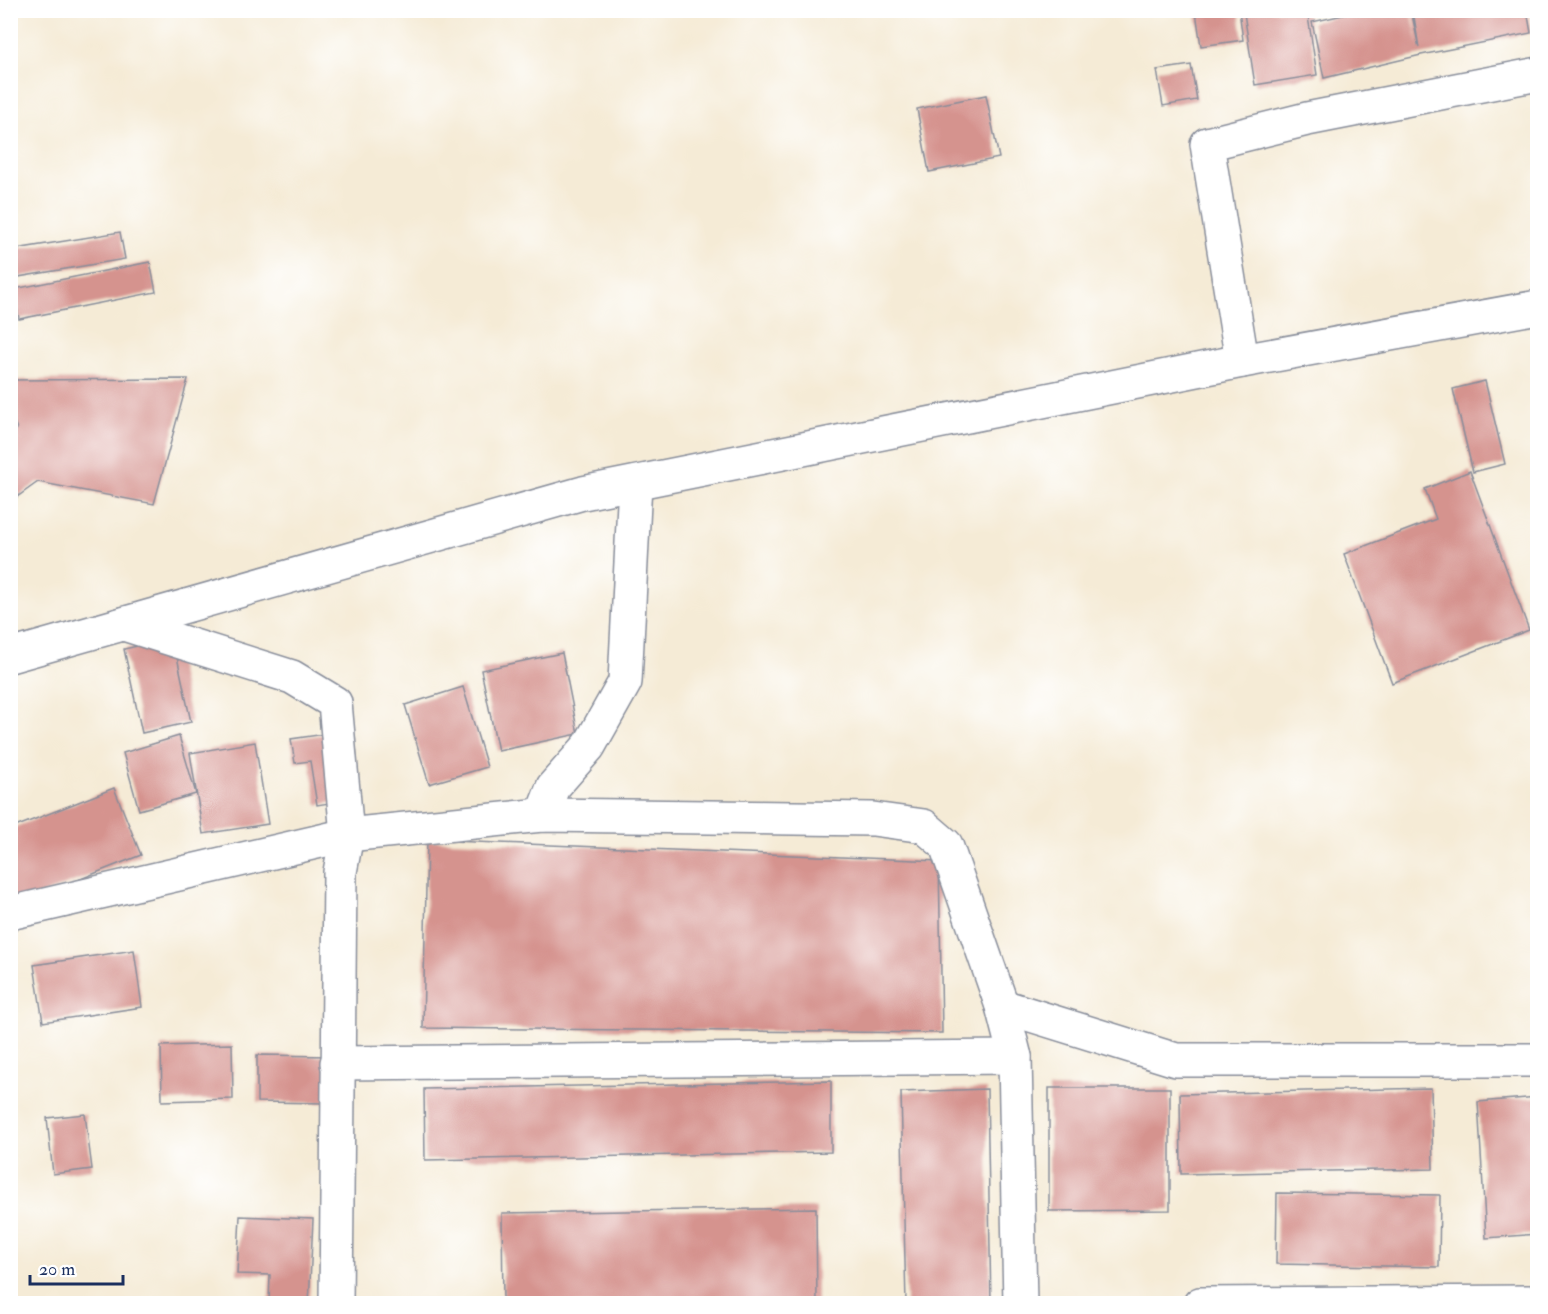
<svg xmlns="http://www.w3.org/2000/svg" width="1548" height="1314" font-family="'IM FELL Double Pica',serif">
<style>
.building{fill:#d5938e}
.lines{fill:none;stroke-linecap:round;stroke-linejoin:round}
.minor-casing{stroke:#888d9a;stroke-width:36}
.tertiary-casing{stroke:#888d9a;stroke-width:36}
.minor{stroke:#fff;stroke-width:33}
.tertiary{stroke:#fff;stroke-width:33}
</style>
<rect width="100%" height="100%" fill="#fff"/>
<filter id="ink" filterUnits="userSpaceOnUse"><feTurbulence type="fractalNoise" baseFrequency=".0167" numOctaves="2"/><feDisplacementMap in="SourceGraphic" scale="12" xChannelSelector="R" yChannelSelector="G"/><feConvolveMatrix kernelMatrix="1 2 1 2 8 2 1 2 1" color-interpolation-filters="sRGB"/></filter>
<filter id="wash" filterUnits="userSpaceOnUse"><feTurbulence type="fractalNoise" baseFrequency=".008" numOctaves="4" result="noise"/><feDisplacementMap in="SourceGraphic" scale="24" xChannelSelector="R" yChannelSelector="G"/><feGaussianBlur stdDeviation="1.35" result="paint"/><feColorMatrix in="noise" values="0 0 0 0 0 0 0 0 0 0 0 0 0 0 0 0 0 1.4 0 .05"/><feComposite in="paint" operator="in"/></filter>
<g filter="url(#wash)">
<rect width="100%" height="100%" fill="#f5ebd6"/>
<g id="blocks">
<g class="building">
<path d="M1204 10H1239L1243 40 1201 46 1196 12Z"/>
<path d="M1260 10H1307L1317 75 1255 85 1244 13Z"/>
<path d="M1365 10H1411L1419 48 1413 10H1527L1531 33 1421 55 1324 78 1312 22Z"/>
<path d="M1191 65 1197 100 1163 106 1157 70Z"/>
<path d="M986 95 999 158 929 172 917 109Z"/>
<path d="M120 232 125 259 12 278 10 250Z"/>
<path d="M150 262 156 292 19 319 14 289Z"/>
<path d="M188 379 154 504 38 482 10 502V435L17 429 10 411V380Z"/>
<path d="M1485 381 1505 464 1473 472 1453 389Z"/>
<path d="M1470 471 1529 630 1392 683 1344 554 1436 519 1425 489Z"/>
<path d="M173 638 191 722 142 733 124 649Z"/>
<path d="M562 653 578 734 498 751 481 670Z"/>
<path d="M463 687 487 767 429 784 405 705Z"/>
<path d="M325 734 336 802 317 805 310 761 295 763 291 739Z"/>
<path d="M179 736 196 794 139 810 123 753Z"/>
<path d="M255 742 268 824 203 834 190 753Z"/>
<path d="M114 788 141 855 10 907V829Z"/>
<path d="M427 840 939 861 942 1033 423 1028Z"/>
<path d="M134 950 142 1007 43 1022 34 965Z"/>
<path d="M232 1044 233 1099 162 1101 161 1046Z"/>
<path d="M257 1055 330 1056 329 1103 257 1102Z"/>
<path d="M831 1081V1152L425 1160 424 1089Z"/>
<path d="M1049 1088H1170V1210L1049 1211Z"/>
<path d="M1431 1088 1433 1169 1181 1174 1180 1094Z"/>
<path d="M987 1089 991 1304H906L901 1092Z"/>
<path d="M1538 1097V1234L1486 1238 1478 1102Z"/>
<path d="M85 1114 92 1169 53 1174 47 1118Z"/>
<path d="M1277 1193 1440 1195 1439 1267 1276 1264Z"/>
<path d="M816 1208 817 1304H503L502 1213Z"/>
<path d="M240 1216 313 1219 309 1304H269L270 1275 237 1274Z"/>
</g>
</g>
</g>
<g filter="url(#ink)">
<use href="#blocks" fill-opacity="0" stroke="#888d9a" stroke-width="1.5"/>
<g class="lines">
<g class="minor-casing">
<g id="minor">
<path d="M1242 361 1207 144 1307 119 1538 74"/>
<path d="M124 624 292 677 335 703 347 835 340 872 336 1304"/>
<path d="M542 815 553 787 589 746 625 682 635 483"/>
<path d="M10 913 347 835 542 815 873 819 924 826 946 845 1002 1006 1015 1057 1020 1304"/>
<path d="M1002 1006 1176 1060H1538"/>
<path d="M337 1063 1015 1057"/>
<path d="M1200 1304 1538 1302"/>
</g>
</g>
<g class="tertiary-casing">
<path id="tertiary" d="M10 656 583 493 1242 361 1538 307"/>
</g>
<use href="#minor" class="minor"/>
<use href="#tertiary" class="tertiary"/>
</g>
</g>
<rect width="1548" height="1314" fill="none" stroke="#fff" stroke-width="36"/>
<path d="M30 1275v9h93v-9" fill="none" stroke="#1b2f5e" stroke-width="3"/>
<text x="39" y="1275" font-size="18" fill="#1b2f5e" stroke="#ffffff" stroke-width="4.5" paint-order="stroke">20 m</text>
</svg>
